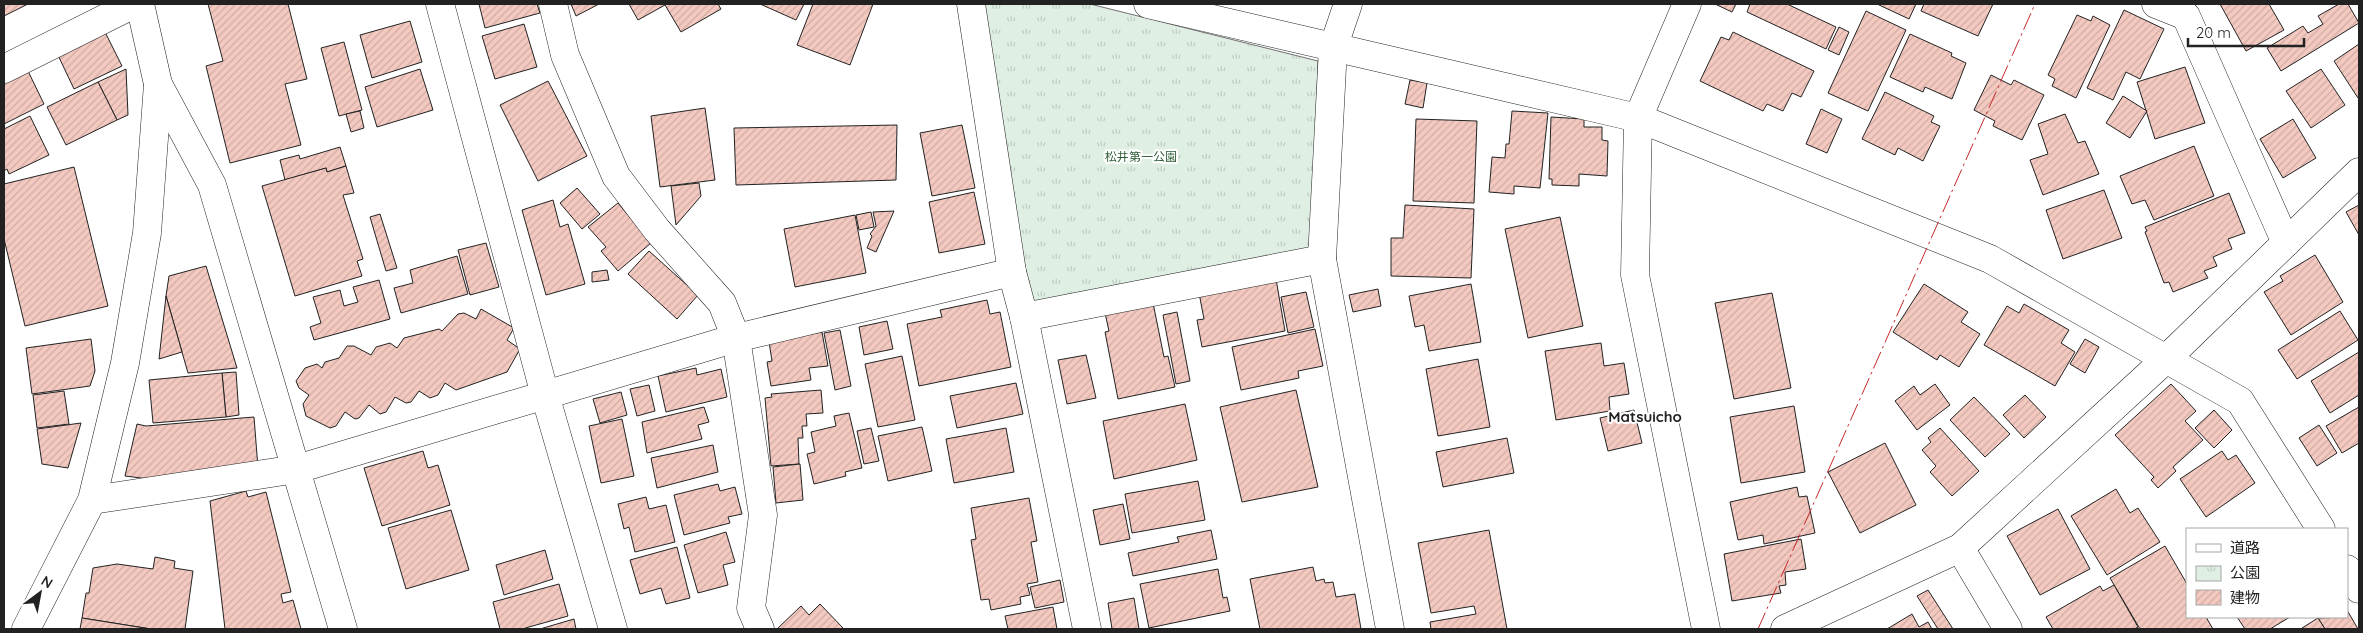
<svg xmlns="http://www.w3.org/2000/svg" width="2363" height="633" font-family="Quicksand,'Noto Sans JP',sans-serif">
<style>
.park{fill:url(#park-tufts);stroke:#6f6f6f}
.building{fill:url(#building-hatch);stroke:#222}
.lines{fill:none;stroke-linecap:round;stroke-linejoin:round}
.minor-casing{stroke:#222;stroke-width:29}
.minor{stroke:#fff;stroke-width:28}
.power{stroke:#c62828;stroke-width:1;stroke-dasharray:18 4 2.5 4;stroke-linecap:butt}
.labels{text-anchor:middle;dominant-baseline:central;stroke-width:4;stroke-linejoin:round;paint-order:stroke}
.park-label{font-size:12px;fill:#2f5e38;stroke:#fff}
.quarter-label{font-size:15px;font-weight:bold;fill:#222;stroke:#fff}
</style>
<defs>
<pattern id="park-tufts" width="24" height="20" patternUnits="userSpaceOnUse" patternTransform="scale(1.25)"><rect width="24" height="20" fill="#e0efe3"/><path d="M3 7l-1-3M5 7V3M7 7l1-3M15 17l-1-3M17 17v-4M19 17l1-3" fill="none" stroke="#c0cdc2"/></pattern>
<pattern id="building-hatch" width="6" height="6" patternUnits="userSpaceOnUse" patternTransform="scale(1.25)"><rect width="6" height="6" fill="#f3c9c0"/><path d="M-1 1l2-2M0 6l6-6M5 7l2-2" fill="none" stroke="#d0aca5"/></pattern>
</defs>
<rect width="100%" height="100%" fill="#fff"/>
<path class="park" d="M982 4H1090L1318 61 1312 261 1024 317Z"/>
<g class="building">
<path d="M4 4H28L4 16Z"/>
<path d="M208 4H288L307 79 285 84 301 145 230 163 206 66 223 61Z"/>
<path d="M479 4H537L540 13 485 28Z"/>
<path d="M571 4H599L576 16Z"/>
<path d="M629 4H718L721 9 681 32 665 5 638 20Z"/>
<path d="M760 4H804L796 20Z"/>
<path d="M813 4H873L850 65 797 45Z"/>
<path d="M1715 4H1736L1732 12Z"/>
<path d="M1750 4H1787L1836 27 1826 49 1747 12Z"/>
<path d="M1877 4H1916L1909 19Z"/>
<path d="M1924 4H1993L1978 36 1921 11Z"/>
<path d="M2220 4H2269L2284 30 2246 51Z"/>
<path d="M2339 4H2348L2359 23 2281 71 2267 48 2303 26 2308 33 2323 24 2318 16Z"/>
<path d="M2124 10 2164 29 2140 79 2126 72 2113 100 2087 88Z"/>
<path d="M1866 11 1906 30 1868 111 1828 93Z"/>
<path d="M2077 15 2091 21 2093 16 2110 25 2076 98 2052 86 2055 79 2048 75Z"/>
<path d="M410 21 422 62 372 78 360 35Z"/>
<path d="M524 24 537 67 495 79 482 36Z"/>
<path d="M1839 27 1849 32 1839 55 1828 50Z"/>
<path d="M103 28 122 66 74 89 56 51Z"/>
<path d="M1733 32 1814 71 1801 97 1792 93 1783 111 1767 104 1763 111 1700 81 1721 37 1729 40Z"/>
<path d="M1910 34 1952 53 1951 56 1966 63 1952 99 1925 87 1923 92 1890 77Z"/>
<path d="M344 42 362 110 339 116 321 48Z"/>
<path d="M2359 44V97L2358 98 2334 61Z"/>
<path d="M2185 67 2205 123 2155 139 2137 82Z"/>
<path d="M27 69 44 104 4 124V80Z"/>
<path d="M126 69 128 115 117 120 98 82Z"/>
<path d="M420 69 433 110 377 127 365 87Z"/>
<path d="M2321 69 2345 105 2311 128 2286 91Z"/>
<path d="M1991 75 2011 85 2014 80 2044 95 2022 140 1993 126 1995 121 1974 110Z"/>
<path d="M1410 80 1427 83 1423 108 1405 104Z"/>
<path d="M548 81 587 156 538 181 500 105Z"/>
<path d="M98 82 117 120 66 145 47 107Z"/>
<path d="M1885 92 1934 116 1931 122 1940 126 1923 161 1898 148 1895 155 1862 139Z"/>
<path d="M2123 96 2147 111 2130 138 2106 123Z"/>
<path d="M705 108 715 180 660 187 651 116Z"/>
<path d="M1821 109 1842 119 1827 153 1806 144Z"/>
<path d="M360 111 364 128 351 132 346 114Z"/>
<path d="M1512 111 1548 113 1540 188 1514 186V194L1489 192 1492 157 1505 158 1506 144H1509Z"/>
<path d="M2065 114 2078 143 2085 141 2099 174 2043 195 2030 160 2048 154 2038 124Z"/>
<path d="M30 116 49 155 9 174 7 169 4 171V129Z"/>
<path d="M1551 117 1584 119V127H1602V140L1608 141 1607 176 1579 174V186L1552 185V179H1549Z"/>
<path d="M1416 119 1477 121 1474 203 1413 201Z"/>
<path d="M2293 119 2316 158 2283 178 2260 139Z"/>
<path d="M897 125 896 180 736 185 734 128Z"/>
<path d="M962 125 975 188 932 196 920 133Z"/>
<path d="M2194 146 2214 196 2154 220 2145 200 2132 204 2120 176Z"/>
<path d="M340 147 346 166 327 172 326 168 285 180 280 160 299 155 300 159Z"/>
<path d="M346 166 354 193 343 195 363 259 357 261 362 276 295 296 262 186 326 168 327 172Z"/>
<path d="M74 167 108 306 25 326 4 239V184Z"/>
<path d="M699 183 701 196 676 225 671 186Z"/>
<path d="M577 188 600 214 582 229 560 203Z"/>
<path d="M2104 190 2122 238 2063 259 2046 210Z"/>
<path d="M974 192 985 244 939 253 929 202Z"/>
<path d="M2229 193 2245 233 2228 239 2232 249 2213 257 2217 266 2204 271 2208 278 2173 292 2169 282 2164 283 2145 232 2147 231 2145 227Z"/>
<path d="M553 200 560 227 568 224 585 284 546 295 522 210Z"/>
<path d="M618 203 651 243 618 271 601 251 606 247 588 227Z"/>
<path d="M1405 205 1474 209 1471 278 1391 276V238H1403Z"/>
<path d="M2359 205V235L2346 212Z"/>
<path d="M894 211 876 252 867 248 872 236 870 234 876 226 873 212Z"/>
<path d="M871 212 874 227 859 230 856 215Z"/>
<path d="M380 214 397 268 386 271 370 217Z"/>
<path d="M855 215 866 273 795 287 784 229Z"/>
<path d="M1560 217 1583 326 1528 338 1505 229Z"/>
<path d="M486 243 499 287 470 295 458 250Z"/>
<path d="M649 251 698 295 677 319 628 274Z"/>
<path d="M2315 255 2343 302 2291 335 2264 292 2283 281 2280 276Z"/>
<path d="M457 256 468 294 401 313 394 288 413 283 410 270Z"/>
<path d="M206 266 237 368 188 373 166 296 169 276Z"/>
<path d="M607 270 609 280 592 282V272Z"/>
<path d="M1276 279 1285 331 1202 347 1197 320 1204 319 1199 293Z"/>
<path d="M379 280 390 319 314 340 310 327 321 323 313 297 340 290 344 306 358 302 353 287Z"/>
<path d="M1471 284 1481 342 1429 351 1424 325 1415 327 1409 296Z"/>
<path d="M1924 284 1968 312 1961 322 1980 334 1959 367 1940 355 1937 360 1893 332Z"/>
<path d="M1378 289 1381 306 1353 312 1349 295Z"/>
<path d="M1306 292 1314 327 1288 333 1281 297Z"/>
<path d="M1772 293 1791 388 1734 399 1715 303Z"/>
<path d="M166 296 182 352 159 359Z"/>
<path d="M987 300 990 314 1000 312 1011 367 919 386 907 324 942 317 940 310Z"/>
<path d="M1153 303 1164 357 1168 356 1175 387 1118 399 1105 332 1109 331 1105 313Z"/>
<path d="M2024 304 2069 330 2061 343 2075 352 2055 386 1984 345 2007 306 2019 313Z"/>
<path d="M481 309 514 328 507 340 520 349 507 372 456 390 445 383 438 395 430 398 419 391 411 402 406 403 395 397 386 412 380 414 369 405 359 418 355 419 345 412 336 426 330 428 306 416 303 404 309 395 299 388 296 381 305 368 317 364 322 368 325 362 339 358 347 346H354L371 355 376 347 390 343 397 348 404 338 439 329 442 331 458 314 464 313 476 319Z"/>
<path d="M2340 311 2358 340 2297 379 2278 350Z"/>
<path d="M1177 312 1190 381 1176 384 1163 315Z"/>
<path d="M887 321 893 349 864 355 859 327Z"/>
<path d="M1315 329 1323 366 1298 371 1299 378 1241 390 1232 347Z"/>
<path d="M840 330 851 386 835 390 824 333Z"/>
<path d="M822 332 828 366 809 368 811 380 771 386 767 362 772 361 769 342Z"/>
<path d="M91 339 95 371 90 386 32 394 26 348Z"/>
<path d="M2085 339 2099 347 2085 373 2070 364Z"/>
<path d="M1601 343 1604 366 1624 363 1629 394 1609 397 1610 411 1556 420 1545 351Z"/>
<path d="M2359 352V395L2330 413 2311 381Z"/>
<path d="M1086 355 1096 398 1067 404 1058 360Z"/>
<path d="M902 356 915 420 878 427 865 364Z"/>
<path d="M1478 359 1490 427 1438 436 1426 369Z"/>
<path d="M696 368 697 375 721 369 727 397 666 412 658 376Z"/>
<path d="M236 372 239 415 226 417 222 373Z"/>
<path d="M222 373 226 417 153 423 149 380Z"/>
<path d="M1016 383 1023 414 957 428 950 396Z"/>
<path d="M1935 384 1950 405 1917 430 1895 401 1914 386 1920 395Z"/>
<path d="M2171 384 2196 411 2185 421 2203 440 2173 467 2176 471 2158 488 2151 480 2154 477 2115 435Z"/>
<path d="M649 385 655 411 637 416 630 389Z"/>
<path d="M821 390 823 413 806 414 807 426H802L803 438H798L799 464 771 466 765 398 772 397 771 394Z"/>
<path d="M1296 390 1318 487 1242 502 1220 407Z"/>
<path d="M64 391 69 424 37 428 33 395Z"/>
<path d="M621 392 627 415 600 423 593 399Z"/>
<path d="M2025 395 2046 417 2024 438 2003 415Z"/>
<path d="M1974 397 2010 434 1985 457 1950 420Z"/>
<path d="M1185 404 1197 460 1114 479 1103 421Z"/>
<path d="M1794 406 1805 472 1741 483 1730 417Z"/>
<path d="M704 407 709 422 698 425 702 439 647 453 642 422Z"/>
<path d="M2359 407V443L2342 453 2326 426Z"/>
<path d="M1634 410 1642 443 1608 451 1600 418Z"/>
<path d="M2214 410 2232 430 2214 448 2195 428Z"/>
<path d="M849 413 862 468 845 472 846 476 814 484 807 454 815 452 811 432 836 426 834 416Z"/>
<path d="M254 417 258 468 149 479 125 476 137 424 146 426Z"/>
<path d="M622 419 634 476 601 483 589 426Z"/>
<path d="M81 423 68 468 42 464 37 429Z"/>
<path d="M2319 425 2337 453 2317 466 2299 438Z"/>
<path d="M922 427 932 471 888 481 878 436Z"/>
<path d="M871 428 879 461 864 464 857 431Z"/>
<path d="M1006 428 1014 472 954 483 946 439Z"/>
<path d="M1940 428 1979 471 1952 496 1930 472 1936 466 1922 450 1931 442 1928 438Z"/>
<path d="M1507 438 1514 473 1443 487 1436 452Z"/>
<path d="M1885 443 1916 505 1860 533 1828 472Z"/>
<path d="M713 445 718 472 657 488 651 458Z"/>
<path d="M423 451 428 468 438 465 450 505 382 526 364 468Z"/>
<path d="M2222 451 2228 460 2236 455 2255 483 2206 517 2180 479Z"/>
<path d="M800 464 803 500 776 503 773 467Z"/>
<path d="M1198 481 1205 520 1132 533 1125 494Z"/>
<path d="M718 484 720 491 735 487 742 514 728 517 730 523 684 535 674 495Z"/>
<path d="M1797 487 1799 497 1807 496 1815 533 1764 544 1763 535 1738 540 1730 502Z"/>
<path d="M2116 489 2130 513 2138 508 2160 542 2107 575 2071 516Z"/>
<path d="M246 491 248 497 266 492 291 592 281 594 283 603 293 600 301 629H225L210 501Z"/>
<path d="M646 497 649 509 666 505 675 542 635 552 629 527 624 529 618 504Z"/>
<path d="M1029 498 1037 541 1031 542 1038 582 1027 584 1030 595 1020 597 1021 604 991 610 989 599 981 600 971 540 976 539 971 508Z"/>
<path d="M1123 504 1130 539 1100 545 1093 510Z"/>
<path d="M2058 509 2090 569 2040 595 2007 536Z"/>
<path d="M451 510 469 570 406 589 388 528Z"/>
<path d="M1211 530 1217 559 1133 576 1128 553 1179 542 1177 537Z"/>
<path d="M1489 530 1507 629H1431L1430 622 1476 614 1474 606 1431 613 1418 543Z"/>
<path d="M726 532 735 562 723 565 728 585 698 593 684 545Z"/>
<path d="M1801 539 1806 569 1785 572 1786 585 1779 586 1781 593 1732 601 1724 554Z"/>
<path d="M2165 546 2187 584V617H2206L2213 629H2140L2110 578Z"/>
<path d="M677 547 690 598 666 604 661 588 640 594 630 560Z"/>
<path d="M545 550 553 579 504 595 496 565Z"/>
<path d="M155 557 175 561 174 568 193 571 185 629H151L82 618 86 593H89L93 568 117 564 153 569Z"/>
<path d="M1313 567 1316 581 1324 579 1325 583 1333 582 1336 597 1355 594 1361 629H1260L1250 579Z"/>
<path d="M1218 569 1223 598 1227 597 1230 611 1149 628 1140 584Z"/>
<path d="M1060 580 1064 602 1035 608 1030 587Z"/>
<path d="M559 584 568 616 522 629H500L493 602Z"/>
<path d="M2114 585 2138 627 2134 629H2053L2046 617 2100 586 2103 591Z"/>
<path d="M1928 590 1953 629H1938L1917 596Z"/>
<path d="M1134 598 1139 629H1112L1108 603Z"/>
<path d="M820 604 843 628 841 629H777L801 606 809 615Z"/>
<path d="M1053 607 1057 629H1008L1005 616Z"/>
<path d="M2347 610 2358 629H2325L2318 618 2347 617Z"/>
<path d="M1912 614 1919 627 1928 622 1932 629H1887Z"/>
<path d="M2237 617H2290L2270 629H2245Z"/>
<path d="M82 618 151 629H80Z"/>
<path d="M2318 618 2325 629H2302V628Z"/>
<path d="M574 619 576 629H540Z"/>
</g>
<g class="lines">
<g class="minor-casing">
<g id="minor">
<path d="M440 4 545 395 613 629"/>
<path d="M553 4 565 55 616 176 657 230 722 303 736 338 763 515 751 608 760 629"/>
<path d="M971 4 1012 272 1024 317 1087 629"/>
<path d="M1148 4 1638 118 1990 259 2240 401 2321 529"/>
<path d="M1348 4 1333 48 1322 259 1390 629"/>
<path d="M1687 4 1638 118 1635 275 1706 629"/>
<path d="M2156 4 2186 16 2286 243"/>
<path d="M4 69 134 4"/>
<path d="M158 84 212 185 343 629"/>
<path d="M1024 317 1322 259"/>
<path d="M92 500 297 469 736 338 1012 272"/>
<path d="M1960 548 2008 629"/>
<path d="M2347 569 2359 589"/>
<path d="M26 629 92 500 125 363 147 233 158 84 140 4"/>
<path d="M1785 629 1960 548 2166 359 2359 172"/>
</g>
</g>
<use href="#minor" class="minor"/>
<path class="power" d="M1758 629 2035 4"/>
</g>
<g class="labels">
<g class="park-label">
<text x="1141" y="156">松井第一公園</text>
</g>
<g class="quarter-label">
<text x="1645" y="416">Matsuicho</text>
</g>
</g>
<rect width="2363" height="633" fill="none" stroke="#222222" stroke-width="10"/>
<rect x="2186" y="528" width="162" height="90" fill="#ffffff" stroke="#a7a7a7"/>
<rect x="2196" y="544" width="25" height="8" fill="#ffffff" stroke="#a7a7a7"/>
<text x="2230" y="553" font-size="15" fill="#222222">道路</text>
<rect x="2196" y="566" width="25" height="15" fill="url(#park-tufts)" stroke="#a7a7a7"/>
<text x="2230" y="578" font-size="15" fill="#222222">公園</text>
<rect x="2196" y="590" width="25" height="15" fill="url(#building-hatch)" stroke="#a7a7a7"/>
<text x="2230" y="603" font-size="15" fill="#222222">建物</text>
<g transform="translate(40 593) rotate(32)" stroke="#ffffff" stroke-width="4" paint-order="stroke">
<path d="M0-4L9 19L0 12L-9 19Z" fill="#222222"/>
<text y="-8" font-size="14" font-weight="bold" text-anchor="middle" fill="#222222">N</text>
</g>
<path d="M2188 38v8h116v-8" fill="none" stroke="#222222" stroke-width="2.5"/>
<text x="2196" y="38" font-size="15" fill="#222222" stroke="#ffffff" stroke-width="4" paint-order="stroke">20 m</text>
</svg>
